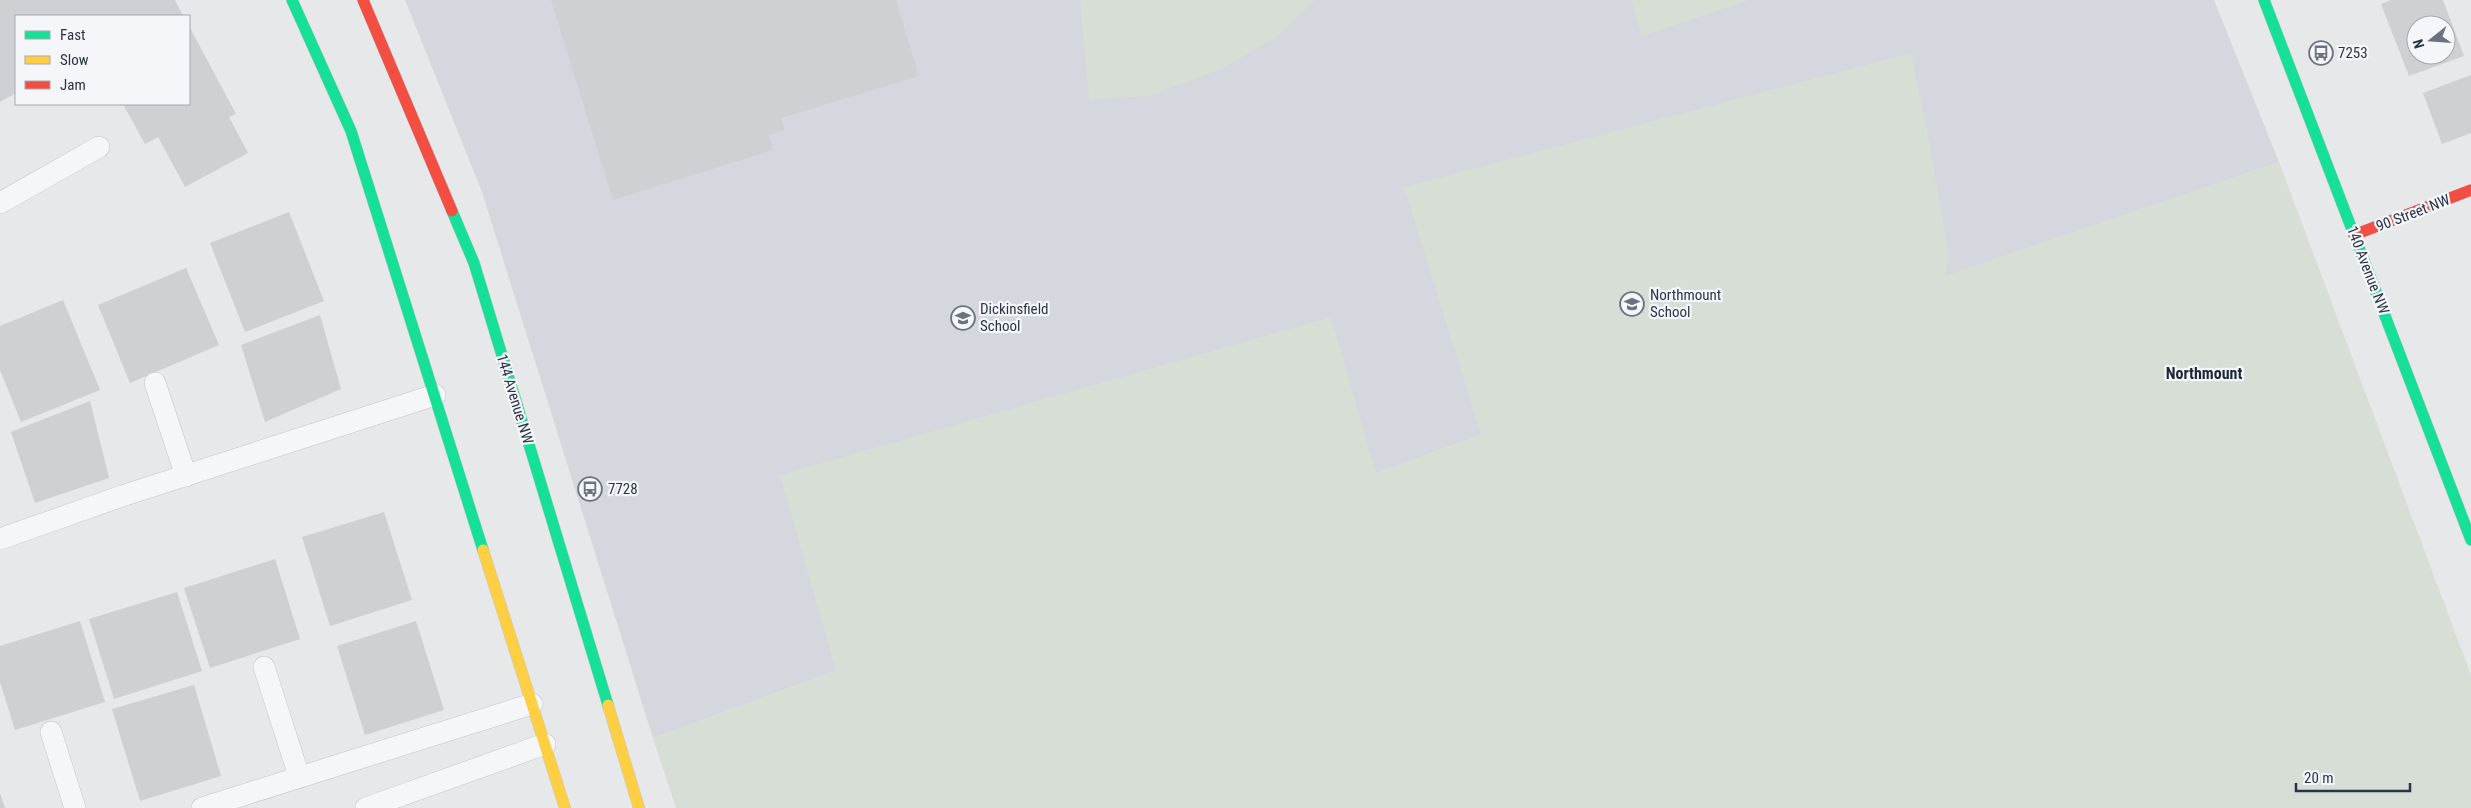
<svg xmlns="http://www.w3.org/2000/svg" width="2471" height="808" font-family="'Roboto Condensed',sans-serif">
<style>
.built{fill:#d4d7dd}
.green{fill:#d6ded6}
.building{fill:#ced0d3;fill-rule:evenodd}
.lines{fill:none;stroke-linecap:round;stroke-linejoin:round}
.lane-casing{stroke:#c4c6c8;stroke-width:22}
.fast-casing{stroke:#c4c6c8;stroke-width:12}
.slow-casing{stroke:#c4c6c8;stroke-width:12}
.jam-casing{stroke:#c4c6c8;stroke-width:12}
.lane{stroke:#f5f6f7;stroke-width:21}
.fast{stroke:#16e098;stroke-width:11}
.slow{stroke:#ffcf43;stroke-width:11}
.jam{stroke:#f24e42;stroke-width:11}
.labels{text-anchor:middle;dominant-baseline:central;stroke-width:4.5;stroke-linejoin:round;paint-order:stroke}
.poi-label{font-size:15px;fill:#2b3445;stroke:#f4f6f9;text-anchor:start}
.street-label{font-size:15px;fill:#2b3445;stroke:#f4f6f9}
.neighbourhood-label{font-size:16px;font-weight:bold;fill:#1d2536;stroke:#f4f6f9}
</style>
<rect width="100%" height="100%" fill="#e6e8ea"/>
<path class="built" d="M405 0H2214L2279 162 1453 445 653 738 482 192Z"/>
<g class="green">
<path d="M1080 0H1315L1278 36 1221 69 1149 96 1089 100Z"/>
<path d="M1631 0H1749L1642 36Z"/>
<path d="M1911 53 1930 146 1949 256 1945 276 2279 162 2471 675V808H676L653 738 836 671 780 475 1331 317 1376 473 1481 435 1404 187Z"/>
</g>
<g class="building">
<path d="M0 0H175L183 16H16V93L0 102Z"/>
<path d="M551 0H896L919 76 781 118 785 130 769 135 773 150 613 200Z"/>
<path d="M2391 0H2443L2464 56 2409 76 2381 4ZM2416 25H2446V55H2416Z"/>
<path d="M189 26 236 114 229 117 248 153 185 187 158 137 145 144 123 104H189Z"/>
<path d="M2471 75V133L2442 144 2423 93Z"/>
<path d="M289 212 324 301 245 332 210 243Z"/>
<path d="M186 268 219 345 130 383 98 305Z"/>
<path d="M63 300 100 390 21 422 0 370V326Z"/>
<path d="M320 315 341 389 265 422 241 345Z"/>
<path d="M90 401 109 478 35 503 11 432Z"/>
<path d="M384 512 412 600 330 626 302 537Z"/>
<path d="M275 559 300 639 210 668 184 588Z"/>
<path d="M177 592 202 671 114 699 89 619Z"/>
<path d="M80 621 105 702 15 730 0 682V646Z"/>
<path d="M416 621 444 710 365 735 337 646Z"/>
<path d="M194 685 221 776 140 801 112 709Z"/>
<path d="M0 793 5 808H0Z"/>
</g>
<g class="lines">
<g class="lane-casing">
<g id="lane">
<path d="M0 203 99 147"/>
<path d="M155 383 186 476"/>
<path d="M0 539 122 496 435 395"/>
<path d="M264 667 299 776"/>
<path d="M51 732 75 808"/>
<path d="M202 808 532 704"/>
<path d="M366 808 545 744"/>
</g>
</g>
<g class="fast-casing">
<g id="fast">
<path d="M292 0 351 131 483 550"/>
<path d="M2264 0 2471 540"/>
<path d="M452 211 474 263 608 705"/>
</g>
</g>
<g class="slow-casing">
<g id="slow">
<path d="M483 550 565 808"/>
<path d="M608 705 639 808"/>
</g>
</g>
<g class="jam-casing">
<g id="jam">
<path d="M363 0 452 211"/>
<path d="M2354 235 2471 190"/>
</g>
</g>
<use href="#lane" class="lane"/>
<use href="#fast" class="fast"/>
<use href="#slow" class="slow"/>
<use href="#jam" class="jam"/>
</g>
<defs>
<g id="bus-ring" transform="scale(1.25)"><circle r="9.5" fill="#f4f6f9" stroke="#6c737f" stroke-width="1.5"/><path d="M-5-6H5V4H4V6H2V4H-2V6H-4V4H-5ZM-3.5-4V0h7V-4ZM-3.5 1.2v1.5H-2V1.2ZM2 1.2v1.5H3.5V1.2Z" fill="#6c737f"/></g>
<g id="school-ring" transform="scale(1.25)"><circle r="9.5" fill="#f4f6f9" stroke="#6c737f" stroke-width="1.5"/><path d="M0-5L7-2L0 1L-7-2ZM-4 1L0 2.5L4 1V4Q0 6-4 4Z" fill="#6c737f"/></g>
</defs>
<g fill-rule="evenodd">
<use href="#bus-ring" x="2321" y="53"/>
<use href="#school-ring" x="1632" y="304"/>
<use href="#school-ring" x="963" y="318"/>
<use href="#bus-ring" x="590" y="489"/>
</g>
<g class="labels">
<g class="poi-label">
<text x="2338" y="53">7253</text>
<text x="1650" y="295">Northmount<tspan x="1650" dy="17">School</tspan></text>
<text x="980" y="309">Dickinsfield<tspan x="980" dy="17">School</tspan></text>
<text x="608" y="489">7728</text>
</g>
<g class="street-label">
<text transform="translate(2413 213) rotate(-21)">90 Street NW</text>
<text transform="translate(2368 270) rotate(69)">140 Avenue NW</text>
<text transform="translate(515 399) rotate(73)">144 Avenue NW</text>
</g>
<g class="neighbourhood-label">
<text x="2204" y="373">Northmount</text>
</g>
</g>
<rect x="15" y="15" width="175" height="90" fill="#f4f6f9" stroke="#a4a8b1"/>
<rect x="25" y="31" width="25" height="8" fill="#16e098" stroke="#a4a8b1"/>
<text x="60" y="40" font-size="15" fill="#2b3445">Fast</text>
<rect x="25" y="56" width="25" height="8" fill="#ffcf43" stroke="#a4a8b1"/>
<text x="60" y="65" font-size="15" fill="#2b3445">Slow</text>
<rect x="25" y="81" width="25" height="8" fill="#f24e42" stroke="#a4a8b1"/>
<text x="60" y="90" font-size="15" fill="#2b3445">Jam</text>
<g transform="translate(2431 40) rotate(253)"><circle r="24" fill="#f4f6f9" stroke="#a4a8b1"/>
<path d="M0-4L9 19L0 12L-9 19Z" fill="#6c737f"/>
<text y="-8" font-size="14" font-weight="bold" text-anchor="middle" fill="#2b3445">N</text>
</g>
<path d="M2296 783v8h114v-8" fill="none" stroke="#2b3445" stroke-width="2.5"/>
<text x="2304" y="783" font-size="15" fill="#2b3445" stroke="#f4f6f9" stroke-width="4" paint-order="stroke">20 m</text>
</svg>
